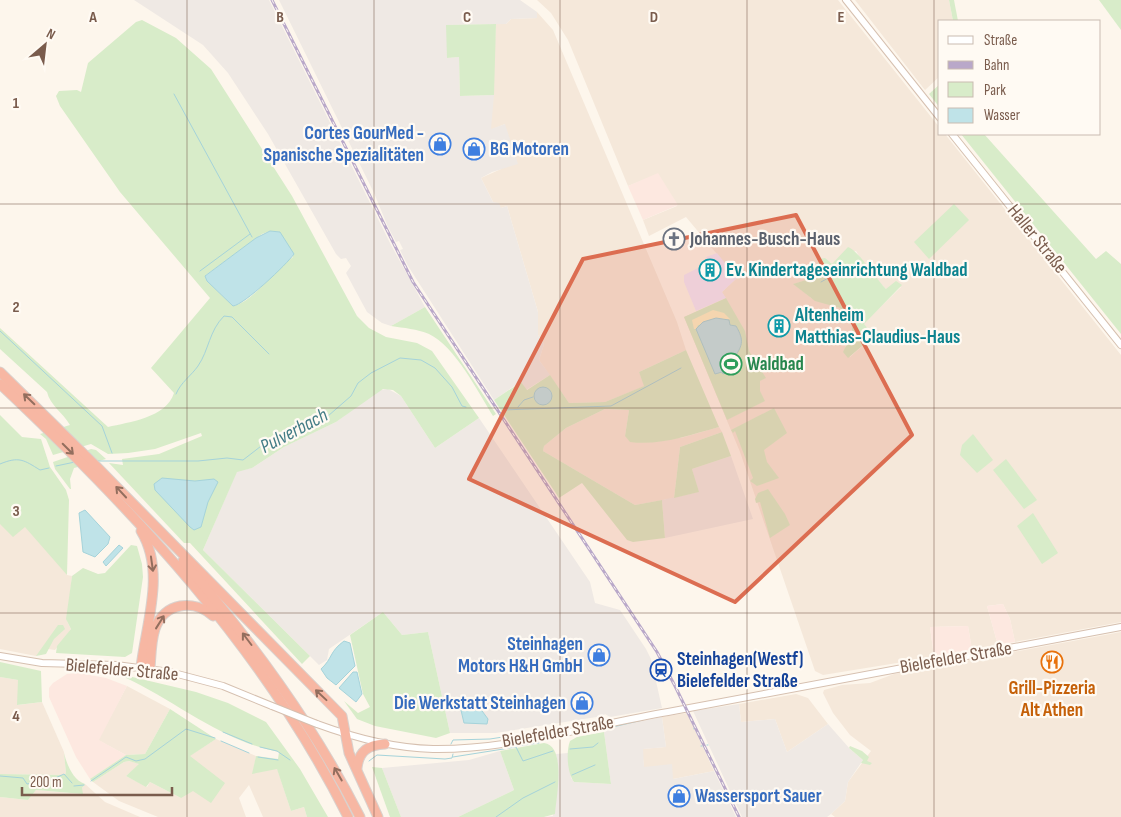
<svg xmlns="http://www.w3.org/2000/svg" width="1121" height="817" font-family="'Sofia Sans Condensed',sans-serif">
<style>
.residential{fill:#f5e8da;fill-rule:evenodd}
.commercial{fill:#fde8e0}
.industrial{fill:#efe9e4}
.education{fill:#f3e8fa}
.green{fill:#d8ecc9;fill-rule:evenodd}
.sand{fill:#fcefc7}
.water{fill:#bfe3e8;stroke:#a5d3da}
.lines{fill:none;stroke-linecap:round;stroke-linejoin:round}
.stream{stroke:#a5d3da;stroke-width:1}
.secondary-casing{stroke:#d6c0b0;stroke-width:8}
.highway-casing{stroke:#dad1cd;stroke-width:11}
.secondary{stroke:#fff;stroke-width:6}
.highway{stroke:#f7b7a3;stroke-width:9}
.rail-casing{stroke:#b9a8c9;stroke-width:3}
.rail{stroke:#fffaf3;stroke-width:1;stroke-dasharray:4;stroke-linecap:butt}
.secondary-bridge-casing{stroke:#d6c0b0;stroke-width:8;stroke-linecap:butt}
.secondary-bridge{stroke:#fff;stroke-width:6}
.oneway{stroke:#936e5e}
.marked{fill:#dc6d51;fill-opacity:0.2;stroke:#dc6d51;stroke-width:4;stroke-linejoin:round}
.grid{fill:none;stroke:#7a5c4d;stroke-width:1;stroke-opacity:0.55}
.labels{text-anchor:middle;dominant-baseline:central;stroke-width:4.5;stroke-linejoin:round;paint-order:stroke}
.shop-label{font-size:19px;font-weight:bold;fill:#366cbe;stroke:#fffaf3;text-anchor:end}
.worship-label{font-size:19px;font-weight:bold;fill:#5b616d;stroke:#fffaf3;text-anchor:start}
.street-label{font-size:19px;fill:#7a5c4d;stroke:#fffaf3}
.culture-label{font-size:19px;font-weight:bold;fill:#0d838f;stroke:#fffaf3;text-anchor:start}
.leisure-label{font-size:19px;font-weight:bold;fill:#27864d;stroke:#fffaf3;text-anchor:start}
.transit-label{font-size:19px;font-weight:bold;fill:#164399;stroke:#fffaf3;text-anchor:start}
.food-label{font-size:19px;font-weight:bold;fill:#c56008;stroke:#fffaf3}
.water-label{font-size:20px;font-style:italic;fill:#437c86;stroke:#fffaf3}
.grid-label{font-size:16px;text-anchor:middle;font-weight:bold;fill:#7a5c4d;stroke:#fffaf3;stroke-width:4.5;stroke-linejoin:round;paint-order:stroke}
</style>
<rect width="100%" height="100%" fill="#fdf6ec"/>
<g class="residential">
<path d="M537 0H838L940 128V134H945L1121 355V622L1015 642 1010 619 1003 604 987 606 997 642 1001 644 972 650 968 626 930 627 934 657 823 675 815 671 740 452 684 317 726 299 722 292 737 278 686 217 649 236 643 220 677 206 658 174 628 186 568 40 551 13ZM856 251 867 269 886 289 901 287 863 324 874 336 850 357 845 347 852 334V325L847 316 840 308 811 298 794 284 809 279 818 272H823L830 262 832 265 844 254Z"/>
<path d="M855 0H949L953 21H940V76L925 90Z"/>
<path d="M537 12 553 30 677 322 686 350 639 372 645 386 605 402 569 403 539 360 544 344 538 335V312L507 206 501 208 493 202 481 178 501 169 505 124 490 130 496 24H506L511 19 537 18Z"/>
<path d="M605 409 629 410 625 436 681 438 719 427 722 432 680 447 674 498 635 505 543 451 544 446 566 428Z"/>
<path d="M26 507 67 575 72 576 67 621 71 629 55 650 48 649 36 656 0 649V511Z"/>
<path d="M1121 632V817H835L831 814 845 801 848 782 871 751 850 735 833 713 823 693 824 690 842 685 870 683 894 674Z"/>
<path d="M0 677 18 680V705L42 702 64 752 66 773 64 775 0 774Z"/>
<path d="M127 686 170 709 145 754 126 755 98 740Z"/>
<path d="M796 694 808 698 828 724 787 752 775 719 741 722 739 704Z"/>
<path d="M687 713 714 771 673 779 644 767 642 749 666 747 662 717Z"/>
<path d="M216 739 256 756 253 773 277 768 291 811 304 807 307 817H263L249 785 239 798 246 817H158L119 801 93 782 124 762 129 761 140 764 126 776 147 787 150 782 181 798 189 756Z"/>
<path d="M85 784 105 802 140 817H0V797L28 800 36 790 82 794V788Z"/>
</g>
<g class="commercial">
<path d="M658 173 678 205 643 220 628 186Z"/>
<path d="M1003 604 1010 619 1015 642 1001 644 997 642 987 606Z"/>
<path d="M968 626 972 650 934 657 930 627Z"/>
<path d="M79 673 106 678 127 686 99 740 126 755 90 779 76 757 49 697V688L53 683 67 674Z"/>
</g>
<g class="industrial">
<path d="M134 0H269L391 245 425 307 391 326 382 323 367 312 346 273 351 266 346 258 341 259 336 254 268 134 228 73 203 45Z"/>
<path d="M279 0H520L537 12V18L511 19 506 24 447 25V58L459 57 460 96 494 95 491 129 505 124 518 164 492 172 481 178 493 202 499 203 501 208 507 206 538 312V335L544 344 539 360 550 375 526 390 520 382 494 400 408 266 400 250 403 249 399 241 396 242 388 227 374 193Z"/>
<path d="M388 389 401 396 435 448 479 418 590 582 595 603 620 610 646 649 651 659 662 708 610 717 605 714 603 716 496 733H450L428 632 402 635 383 612 329 649 327 660 319 665 203 550 237 471 252 468 284 447 336 422 379 390Z"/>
<path d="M731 456 753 519 665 538 662 500 698 492 692 469Z"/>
<path d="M739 704 741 722 775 719 787 752 828 724 850 749 863 760 848 782 845 801 831 814 827 817H742L693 711Z"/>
<path d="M662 717 666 747 643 749 644 767 672 764 673 779 714 771 736 817H544L553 816 558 766 556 754 568 753 571 778 574 782 611 784 604 732 618 726Z"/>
<path d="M500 751 514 790 458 817H401L382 768 469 760Z"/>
</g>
<path class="education" d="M717 253 737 278 722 292 726 298 696 311 684 282V275L708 263 706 257Z"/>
<g class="green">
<path d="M949 0H954L958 21H953Z"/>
<path d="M1099 0H1121V30Z"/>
<path d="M142 20 176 38 211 69 292 196 357 316 369 328 386 337 417 343 432 351 479 418 435 448 401 396 393 390 383 389 336 422 284 447 252 468 237 472 203 550 310 656 302 664 190 543H184L109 463 123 465 122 459 159 454 202 436 201 433 155 449 128 453 108 454 91 444 53 455 46 439 40 434 70 425C63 413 50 405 47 392L0 349V328L108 427C129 422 166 418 174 393L151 368 210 298 120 192 60 106 56 96 59 91 77 90 81 92 88 63 136 22ZM270 231 280 232 293 257C276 268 253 302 233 306L207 281 206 275 262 234Z"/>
<path d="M496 24 494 95 460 96 459 57 447 58 446 25Z"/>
<path d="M940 84V108L929 94Z"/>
<path d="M961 134H984L1096 259 1106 251 1121 264V334Z"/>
<path d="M954 204 969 220 929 259 914 242Z"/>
<path d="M848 247C859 251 876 279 886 289L896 281 902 285 864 324 874 336 848 358 843 352 852 334V325L846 316 840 308 815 301 793 284 809 279 818 272H823L818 266 819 259 825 258 832 264Z"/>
<path d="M726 298 745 331 749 351 766 378 760 381V391L765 401 727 420 684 317Z"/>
<path d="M425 307 496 414 493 416C478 392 455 346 429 334 417 329 404 328 391 326Z"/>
<path d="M686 350 719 427C690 435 660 446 630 442L625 436 629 410 605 409 566 428 544 446 543 451 635 505 662 500 665 538 633 542 627 540 582 483 559 498 494 400 521 382 527 390 550 375 569 403 605 402 644 386 639 372Z"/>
<path d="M774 408 787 433 764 450 767 462 779 478 757 486 750 481 753 478 735 431 733 433 731 430Z"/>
<path d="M0 415 22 437 41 439 50 467 66 490 69 500 67 575 25 527 13 537 0 524Z"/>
<path d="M722 432 731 456 692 469 699 492 674 498 680 447Z"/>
<path d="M973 434 993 460 977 473 960 455 962 445Z"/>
<path d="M91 449 96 450 106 459 74 468 70 479 71 489H70L55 469 53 462Z"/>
<path d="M1006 459 1037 500 1024 509 993 470Z"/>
<path d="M768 489 785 514 790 525 770 538 760 502 756 503 755 499 758 493Z"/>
<path d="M1033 513 1058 553 1042 564 1017 526Z"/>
<path d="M131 545 137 546 142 564 143 577 132 653 125 657 56 653 57 646 71 629 66 619 72 576 83 568 98 574 105 573Z"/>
<path d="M383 612 402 635 428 632 450 733 436 738 375 726 357 719 344 701 358 713 370 707 363 694 350 635Z"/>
<path d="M58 625H63L65 629 54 639 46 654 36 656Z"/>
<path d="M0 662 41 671 42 702 17 705 18 680 0 677Z"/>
<path d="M124 675 196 692 228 703 266 722 300 769 328 817H307L304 807 291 811 277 769 252 774 256 756 278 759 279 752C221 741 176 701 124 677Z"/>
<path d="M170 709 216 739 190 756 225 783 211 803 193 791 181 798 150 782 146 787 126 776 139 764 129 761 124 762 93 782 90 779 126 755 145 754Z"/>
<path d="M604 732 611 784 574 782C567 773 566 751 570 741L577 737Z"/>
<path d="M544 743C567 746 556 798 555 814L544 817H458L514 790 500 751Z"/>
<path d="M850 746 862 751 869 757 867 761 872 763 870 765 861 763 863 760 849 748Z"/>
<path d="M64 753C67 765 73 780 85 784L82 788 83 794 36 790 28 800 0 797V774L64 775 66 773Z"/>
<path d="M372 767 382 768 401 817H390Z"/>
</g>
<path class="sand" d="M713 310 724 313 730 319 698 325 696 329H694L692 320Z"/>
<g class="water">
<path d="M270 231 280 232 294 254C287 264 244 305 233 306L207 281 205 276 256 238Z"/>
<path d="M716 318 729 320 730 325 736 326C745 341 742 347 733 359L725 356 731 370 723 374 722 372 715 374 696 329 703 322Z"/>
<circle cx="543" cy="396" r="9"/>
<path d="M162 478 195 481 214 479 218 482 208 502 201 527 194 530 190 527 155 490 154 484Z"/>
<path d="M85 510 110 537 108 544 95 557 83 552 79 513Z"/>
<path d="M119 545 123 548 106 566 103 562Z"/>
<path d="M344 641 350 643 355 666 336 685 327 678 321 669C333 658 329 652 344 641Z"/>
<path d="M353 672H357L362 694 356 702 339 688Z"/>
<path d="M471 700H474L488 719 487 724 464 723 460 706Z"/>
</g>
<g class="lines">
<g class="stream">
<path d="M174 94 252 237"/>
<path d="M200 271 250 234"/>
<path d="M835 277H841L848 269 861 268"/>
<path d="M821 282 830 277"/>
<path d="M0 331 102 426 112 453"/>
<path d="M176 394C181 382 191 376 198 366 209 350 209 331 224 316L232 317 269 354"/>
<path d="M518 407 524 400 533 397"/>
<path d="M503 410 611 406 681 368"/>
<path d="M97 461H198L227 458 243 460 269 440H279L328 416 351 396 358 383 371 373 400 358 421 360 435 368 452 387 462 406 466 407"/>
<path d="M0 464C19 456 24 460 40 470L49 468"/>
<path d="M56 466 75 462"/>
<path d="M573 725 603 719"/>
<path d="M694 729V728"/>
<path d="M600 730 643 720"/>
<path d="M223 732 252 744"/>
<path d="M221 741 249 753"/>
<path d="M451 744 453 740 490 739 541 731"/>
<path d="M707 745H708"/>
<path d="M517 746 539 743"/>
<path d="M701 746H702"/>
<path d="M260 747 277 751 290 760"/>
<path d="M570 749 593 747 598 743"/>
<path d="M258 757 278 760"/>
<path d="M453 757 516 747 523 761 553 751"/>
<path d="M369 761 377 755 445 759 452 758 453 754"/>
<path d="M572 775 595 765"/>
<path d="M0 776 23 778 27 784 51 780 64 774 72 783"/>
<path d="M91 781 126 757 136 761 145 759 186 729 215 738"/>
<path d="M74 786 84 785"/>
<path d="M496 817 523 798 555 782"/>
</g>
<g class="secondary-casing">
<g id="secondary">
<path d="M846 0 940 118"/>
<path d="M952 134 1121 345"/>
<path d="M0 656 42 663 116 665 170 672 223 686 272 706"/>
<path d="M317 724C355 738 392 748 433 749 510 750 592 725 668 712 819 684 970 656 1121 627"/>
</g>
</g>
<g class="highway-casing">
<g id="highway">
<path d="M0 372 97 467 342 716 349 753 378 817"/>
<path d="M0 384C135 511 265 650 348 817"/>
<path d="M141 531C166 572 146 623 141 667"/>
<path d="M183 561C251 641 313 724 360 817"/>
<path d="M150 669C151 656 151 641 155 629 164 602 194 599 213 616"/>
<path d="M357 768C359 750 369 745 385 744"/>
</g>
</g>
<use href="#secondary" class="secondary"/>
<use href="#highway" class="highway"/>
<g class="rail-casing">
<path id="rail" d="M272 0 413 282 657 652 675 686 739 817"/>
</g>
<use href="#rail" class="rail"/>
<g class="secondary-bridge-casing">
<path id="secondary-bridge" d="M272 706 317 724"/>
</g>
<use href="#secondary-bridge" class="secondary-bridge"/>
</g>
<defs><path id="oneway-shaft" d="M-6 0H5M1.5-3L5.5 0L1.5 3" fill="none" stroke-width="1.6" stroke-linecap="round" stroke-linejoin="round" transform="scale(1.25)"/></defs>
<g class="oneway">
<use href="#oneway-shaft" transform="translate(29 399) rotate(-136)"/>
<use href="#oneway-shaft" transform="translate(68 449) rotate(45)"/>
<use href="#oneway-shaft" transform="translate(121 492) rotate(-133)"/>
<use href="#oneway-shaft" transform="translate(152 564) rotate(82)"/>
<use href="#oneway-shaft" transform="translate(160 622) rotate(-58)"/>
<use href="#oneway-shaft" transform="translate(247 639) rotate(-127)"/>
<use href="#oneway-shaft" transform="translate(321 695) rotate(-137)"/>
<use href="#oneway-shaft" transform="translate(338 774) rotate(-120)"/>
</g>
<path class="marked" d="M796 215 912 435 735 602 469 479 583 259Z"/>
<path class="grid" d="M187 0V817M374 0V817M560 0V817M747 0V817M934 0V817M0 204H1121M0 408H1121M0 613H1121"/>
<defs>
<g id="shop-ring" transform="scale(1.125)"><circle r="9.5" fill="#fffaf3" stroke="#3f7fe0" stroke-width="1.5"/><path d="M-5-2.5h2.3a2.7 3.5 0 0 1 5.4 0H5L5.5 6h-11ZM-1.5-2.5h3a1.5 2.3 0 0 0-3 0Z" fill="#3f7fe0"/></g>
<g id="church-ring" transform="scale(1.125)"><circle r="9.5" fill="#fffaf3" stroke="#6b7280" stroke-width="1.5"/><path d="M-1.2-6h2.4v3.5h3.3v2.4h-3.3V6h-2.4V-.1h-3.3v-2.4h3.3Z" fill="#6b7280"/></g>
<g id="building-ring" transform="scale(1.125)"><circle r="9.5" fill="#fffaf3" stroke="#0f9aa8" stroke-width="1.5"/><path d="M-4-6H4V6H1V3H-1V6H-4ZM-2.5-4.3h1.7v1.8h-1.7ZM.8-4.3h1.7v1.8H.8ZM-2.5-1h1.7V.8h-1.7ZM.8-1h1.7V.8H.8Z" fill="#0f9aa8"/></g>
<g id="stadium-ring" transform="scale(1.125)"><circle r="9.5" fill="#fffaf3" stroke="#2e9e5b" stroke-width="1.5"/><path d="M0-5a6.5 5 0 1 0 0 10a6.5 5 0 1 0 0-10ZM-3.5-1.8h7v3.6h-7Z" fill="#2e9e5b"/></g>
<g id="restaurant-ring" transform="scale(1.125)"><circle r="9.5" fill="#fffaf3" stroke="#e8710a" stroke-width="1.5"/><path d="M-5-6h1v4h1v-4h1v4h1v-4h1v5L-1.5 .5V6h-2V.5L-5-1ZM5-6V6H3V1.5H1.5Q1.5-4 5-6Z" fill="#e8710a"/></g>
<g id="station-ring" transform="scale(1.125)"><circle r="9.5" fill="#fffaf3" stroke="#1a4fb4" stroke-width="1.5"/><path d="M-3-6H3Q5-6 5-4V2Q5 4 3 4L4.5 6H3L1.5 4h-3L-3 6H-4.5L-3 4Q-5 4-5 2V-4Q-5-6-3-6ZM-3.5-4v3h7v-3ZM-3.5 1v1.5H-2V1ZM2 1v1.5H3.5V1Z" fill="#1a4fb4"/></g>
</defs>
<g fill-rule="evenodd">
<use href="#shop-ring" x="440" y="144"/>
<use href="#shop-ring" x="474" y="149"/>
<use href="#church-ring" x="674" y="239"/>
<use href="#building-ring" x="710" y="270"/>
<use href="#building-ring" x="779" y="326"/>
<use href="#stadium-ring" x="731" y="364"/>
<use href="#shop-ring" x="599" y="655"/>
<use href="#restaurant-ring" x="1052" y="662"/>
<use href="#station-ring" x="661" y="670"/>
<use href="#shop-ring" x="582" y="703"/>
<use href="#shop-ring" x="679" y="796"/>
</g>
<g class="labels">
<g class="shop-label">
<text x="424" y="133">Cortes GourMed -<tspan x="424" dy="22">Spanische Spezialitäten</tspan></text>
<text x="490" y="149" text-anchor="start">BG Motoren</text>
<text x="583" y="644">Steinhagen<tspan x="583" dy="22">Motors H&amp;H GmbH</tspan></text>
<text x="566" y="703">Die Werkstatt Steinhagen</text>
<text x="695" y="796" text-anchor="start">Wassersport Sauer</text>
</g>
<g class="worship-label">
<text x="690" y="239">Johannes-Busch-Haus</text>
</g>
<g class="street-label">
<text transform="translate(1037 239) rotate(51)">Haller Straße</text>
<text transform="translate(956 658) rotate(-10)">Bielefelder Straße</text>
<text transform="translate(122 670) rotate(5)">Bielefelder Straße</text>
<text transform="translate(558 732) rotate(-10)">Bielefelder Straße</text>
</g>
<g class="culture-label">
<text x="726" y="270">Ev. Kindertageseinrichtung Waldbad</text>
<text x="795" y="315">Altenheim<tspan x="795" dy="22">Matthias-Claudius-Haus</tspan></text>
</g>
<g class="leisure-label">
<text x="747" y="364">Waldbad</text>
</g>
<g class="transit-label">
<text x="677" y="659">Steinhagen(Westf)<tspan x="677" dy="22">Bielefelder Straße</tspan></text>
</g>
<g class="food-label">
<text x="1052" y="688">Grill-Pizzeria<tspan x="1052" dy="22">Alt Athen</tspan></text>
</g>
<g class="water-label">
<text transform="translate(294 431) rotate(-28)">Pulverbach</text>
</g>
</g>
<g class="grid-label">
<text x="93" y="22">A</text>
<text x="280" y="22">B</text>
<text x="467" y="22">C</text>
<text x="654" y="22">D</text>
<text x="841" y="22">E</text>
<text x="16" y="108">1</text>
<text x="16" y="312">2</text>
<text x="16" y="516">3</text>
<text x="16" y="721">4</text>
</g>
<rect x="938" y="20" width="162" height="115" fill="#fffaf3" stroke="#cabbb1"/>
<rect x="948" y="36" width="25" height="8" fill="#ffffff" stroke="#cabbb1"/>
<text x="984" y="45" font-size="15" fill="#7a5c4d">Straße</text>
<rect x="948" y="61" width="25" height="8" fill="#b9a8c9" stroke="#cabbb1"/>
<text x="984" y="70" font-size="15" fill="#7a5c4d">Bahn</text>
<rect x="948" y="82" width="25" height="15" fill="#d8ecc9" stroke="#cabbb1"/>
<text x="984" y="95" font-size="15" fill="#7a5c4d">Park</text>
<rect x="948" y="108" width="25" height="15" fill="#bfe3e8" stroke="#cabbb1"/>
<text x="984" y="120" font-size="15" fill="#7a5c4d">Wasser</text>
<g transform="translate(45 45) rotate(28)" stroke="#fffaf3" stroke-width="4" paint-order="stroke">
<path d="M0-4L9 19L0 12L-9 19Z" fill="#7a5c4d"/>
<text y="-8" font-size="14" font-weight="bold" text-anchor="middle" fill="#7a5c4d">N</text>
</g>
<path d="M22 787v8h150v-8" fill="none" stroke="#7a5c4d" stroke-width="2.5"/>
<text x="30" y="787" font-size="15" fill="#7a5c4d" stroke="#fffaf3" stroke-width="4" paint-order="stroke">200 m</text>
</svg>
